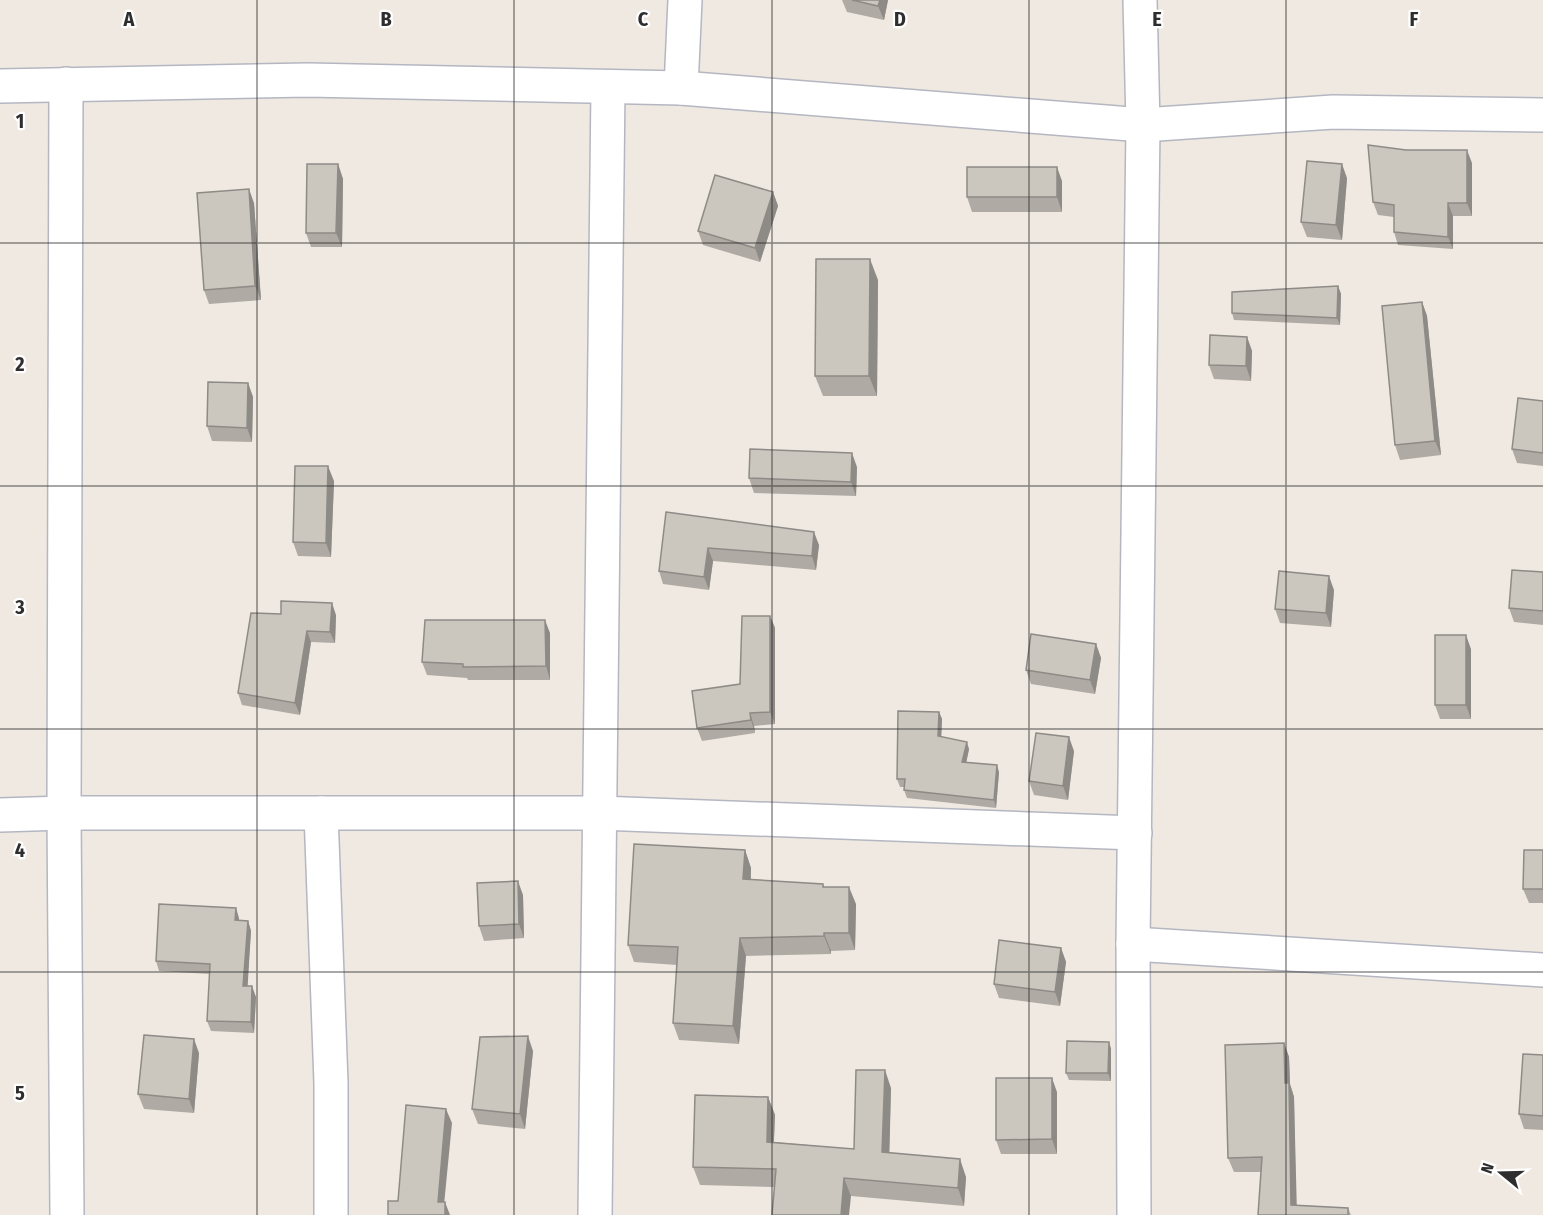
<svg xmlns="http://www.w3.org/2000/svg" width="1543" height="1215" font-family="'Fira Sans Condensed',sans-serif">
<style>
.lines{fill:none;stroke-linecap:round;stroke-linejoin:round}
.minor-casing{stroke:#b4b7c1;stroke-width:36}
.minor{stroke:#fff;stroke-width:33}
.wall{fill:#afaba4}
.shaded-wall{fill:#8e8b86}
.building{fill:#cbc7bf;stroke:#8e8b86;stroke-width:1.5}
.grid{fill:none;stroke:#2e2e2e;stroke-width:1.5;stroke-opacity:0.55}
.grid-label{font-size:20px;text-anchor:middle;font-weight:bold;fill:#2e2e2e;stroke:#fff;stroke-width:4.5;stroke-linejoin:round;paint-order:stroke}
</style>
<rect width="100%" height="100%" fill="#efe9e1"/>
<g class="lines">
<g class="minor-casing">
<g id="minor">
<path d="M66 84 64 813 67 1215"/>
<path d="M0 86 308 80 681 88 1143 125 1333 112 1543 115"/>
<path d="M681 88 685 0"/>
<path d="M321 813 331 1083V1215"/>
<path d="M0 815 64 813H599L1135 833"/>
<path d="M1133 944 1543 970"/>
<path d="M595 1215 608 87"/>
<path d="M1134 1215 1133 944 1143 125 1140 0"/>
</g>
</g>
<use href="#minor" class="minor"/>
</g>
<g class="wall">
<path d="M842 0H888L884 20 847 12Z"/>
<path d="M1472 163V216H1453V249L1398 245 1394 232V217L1378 215 1373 202Z"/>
<path d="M338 164 343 179 342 247H311L306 233Z"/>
<path d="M1347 178 1342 240 1307 237 1301 222Z"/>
<path d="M1062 181V212H972L967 197Z"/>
<path d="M773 192 778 206 760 262 703 245 698 231Z"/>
<path d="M254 203 261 300 209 304 204 290Z"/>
<path d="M878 280 877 396H823L815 376Z"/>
<path d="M1338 286 1341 294 1340 325 1234 320 1232 313Z"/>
<path d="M1422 302 1427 316 1441 455 1400 460 1395 445Z"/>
<path d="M1247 337 1252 351 1251 381 1214 379 1209 365Z"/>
<path d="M248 383 253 397 252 442 212 441 207 426Z"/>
<path d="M1543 401V466L1517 463 1512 449Z"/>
<path d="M857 467 856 496 754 493 749 478Z"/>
<path d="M334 481 331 557 298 556 293 542Z"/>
<path d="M666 512 819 545 816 570 713 561 709 590 663 584 659 571Z"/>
<path d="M1543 572V625L1514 622 1509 608Z"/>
<path d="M1334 590 1331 627 1280 623 1275 609Z"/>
<path d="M281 614 336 615 335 643 311 642 300 715 242 705 238 693Z"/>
<path d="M770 616 775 628V724L754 726 755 733 702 741 697 728 740 684Z"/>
<path d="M550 633V680H468L467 678 427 675 422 662Z"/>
<path d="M1096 644 1101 658 1095 694 1031 684 1026 670Z"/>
<path d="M1471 649V719H1440L1435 705Z"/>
<path d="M939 712 942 719 941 737 969 749 966 762 999 772 996 808 907 798 904 790V787H900L897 779Z"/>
<path d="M1074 751 1068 800 1034 795 1029 781Z"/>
<path d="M745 850 751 868V880L823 884 824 887 856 904 855 950 831 951V954L746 956 739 1044 679 1040 673 1023 677 965 634 962 628 945Z"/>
<path d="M1543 850V903H1529L1523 889Z"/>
<path d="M523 895 524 938 484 941 479 926Z"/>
<path d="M239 918V920L248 921 251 931 247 986 256 997 254 1033 211 1031 207 1021 210 974 159 971 156 961Z"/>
<path d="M1061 948 1066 962 1060 1006 999 998 994 984Z"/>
<path d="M1109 1042 1111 1049V1081L1069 1080 1066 1073Z"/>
<path d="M1284 1043 1289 1057 1290 1084 1294 1097 1296 1205 1348 1208 1351 1215H1258L1261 1172H1234L1228 1158Z"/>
<path d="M533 1051 525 1129 478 1124 472 1109Z"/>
<path d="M199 1053 194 1113 144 1109 138 1094Z"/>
<path d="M1543 1055V1130L1524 1129 1519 1114Z"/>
<path d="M891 1088 889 1152 966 1177 964 1206 851 1196 774 1187 700 1185 693 1167 768 1097 775 1115 774 1142 854 1149Z"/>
<path d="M1057 1092V1154H1001L996 1140Z"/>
</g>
<g class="shaded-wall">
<path d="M880 0H888L884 20 878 6Z"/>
<path d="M1467 150 1472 163V216L1467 203Z"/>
<path d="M338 164 343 179 342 247 336 233Z"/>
<path d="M1342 164 1347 178 1342 240 1336 225Z"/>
<path d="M1057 167 1062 181V212L1057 197Z"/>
<path d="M249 189 254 203 261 300 255 286Z"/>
<path d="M773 192 778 206 760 262 755 248Z"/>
<path d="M1448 203 1453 216V249L1448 237Z"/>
<path d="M870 259 878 280 877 396 869 376Z"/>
<path d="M1338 286 1341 294 1340 325 1337 318Z"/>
<path d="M1422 302 1427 316 1441 455 1435 441Z"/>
<path d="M1247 337 1252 351 1251 381 1246 366Z"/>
<path d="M248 383 253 397 252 442 247 428Z"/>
<path d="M852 453 857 467 856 496 851 482Z"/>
<path d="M328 466 334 481 331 557 326 543Z"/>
<path d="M814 532 819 545 816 570 812 556Z"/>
<path d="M708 548 713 561 709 590 704 577Z"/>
<path d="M1329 576 1334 590 1331 627 1326 613Z"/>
<path d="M332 603 336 615 335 643 330 632Z"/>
<path d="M770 616 775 628V724L770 712Z"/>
<path d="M545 620 550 633V680L546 666Z"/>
<path d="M307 631 311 642 300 715 295 703Z"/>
<path d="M1466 635 1471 649V719L1466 705Z"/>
<path d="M1096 644 1101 658 1095 694 1090 680Z"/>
<path d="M939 712 942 719 941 743 938 736Z"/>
<path d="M750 713 754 726 755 733 751 720Z"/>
<path d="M1069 737 1074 751 1068 800 1063 786Z"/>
<path d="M967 742 969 749 965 769 962 762Z"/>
<path d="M997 765 999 772 996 808 994 800Z"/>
<path d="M745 850 751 868 750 897 743 879Z"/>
<path d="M518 881 523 895 524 938 519 924Z"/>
<path d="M849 887 856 904 855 950 849 933Z"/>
<path d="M236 908 239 918 238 930 235 920Z"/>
<path d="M248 921 251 931 247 996 243 986Z"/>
<path d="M824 933 831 951V954L824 936Z"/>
<path d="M740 938 746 956 739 1044 733 1026Z"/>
<path d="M1061 948 1066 962 1060 1006 1055 992Z"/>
<path d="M252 986 256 997 254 1033 251 1022Z"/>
<path d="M528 1036 533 1051 525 1129 520 1114Z"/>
<path d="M194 1039 199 1053 194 1113 189 1099Z"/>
<path d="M1109 1042 1111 1049V1081L1108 1073Z"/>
<path d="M1284 1043 1289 1057 1290 1084 1294 1097 1297 1215 1291 1205 1285 1083Z"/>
<path d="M885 1070 891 1088 889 1170 882 1152Z"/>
<path d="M1052 1078 1057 1092V1154L1052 1139Z"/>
<path d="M768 1097 775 1115 773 1160 767 1142Z"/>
<path d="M446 1109 452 1123 443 1215 438 1202Z"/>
<path d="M960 1159 966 1177 964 1206 958 1188Z"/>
<path d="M844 1178 851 1196 849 1215H841Z"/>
<path d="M445 1202 450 1215H445Z"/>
</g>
<g class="building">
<path d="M852 0H880L878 6Z"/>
<path d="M1368 145 1406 150H1467V203H1448V237L1394 232V205L1373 202Z"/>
<path d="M1307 161 1342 164 1336 225 1301 222Z"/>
<path d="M307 164H338L336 233H306Z"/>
<rect x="967" y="167" width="90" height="30"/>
<path d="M715 175 773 192 755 248 698 231Z"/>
<path d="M249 189 255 286 204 290 197 193Z"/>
<path d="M816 259H870L869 376H815Z"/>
<path d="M1338 286 1337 318 1232 313V292Z"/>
<path d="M1422 302 1435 441 1395 445 1382 306Z"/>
<path d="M1210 335 1247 337 1246 366 1209 365Z"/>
<path d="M208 382 248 383 247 428 207 426Z"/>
<path d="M1518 398 1543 401V453L1512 449Z"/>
<path d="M750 449 852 453 851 482 749 478Z"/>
<path d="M295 466H328L326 543 293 542Z"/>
<path d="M666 512 814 532 812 556 708 548 704 577 659 571Z"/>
<path d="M1512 570 1543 572V611L1509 608Z"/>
<path d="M1279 571 1329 576 1326 613 1275 609Z"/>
<path d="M281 601 332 603 330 632 307 631 295 703 238 693 251 613 281 614Z"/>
<path d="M742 616H770V712L750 713 751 720 697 728 692 691 740 684Z"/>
<path d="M425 620H545L546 666 463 667V664L422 662Z"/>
<path d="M1031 634 1096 644 1090 680 1026 670Z"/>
<rect x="1435" y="635" width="31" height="70"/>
<path d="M898 711 939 712 938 736 967 742 962 762 997 765 994 800 904 790 905 779H897Z"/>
<path d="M1036 733 1069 737 1063 786 1029 781Z"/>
<path d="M634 844 745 850 743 879 823 884V887H849V933H824V936L740 938 733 1026 673 1023 678 947 628 945Z"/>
<path d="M1524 850H1543V889H1523Z"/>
<path d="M518 881 519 924 479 926 477 883Z"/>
<path d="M159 904 236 908 235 920 248 921 243 986H252L251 1022 207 1021 210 964 156 961Z"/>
<path d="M999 940 1061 948 1055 992 994 984Z"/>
<path d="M144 1035 194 1039 189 1099 138 1094Z"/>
<path d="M528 1036 520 1114 472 1109 480 1037Z"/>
<path d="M1067 1041 1109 1042 1108 1073H1066Z"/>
<path d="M1284 1043 1285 1083H1289L1291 1205 1348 1208V1215H1258L1262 1157 1228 1158 1225 1045Z"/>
<path d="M1523 1054 1543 1055V1116L1519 1114Z"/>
<path d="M856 1070H885L882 1152 960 1159 958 1188 844 1178 841 1215H772L776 1169 693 1167 695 1095 768 1097 767 1142 854 1149Z"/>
<path d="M996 1078H1052V1139L996 1140Z"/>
<path d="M406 1105 446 1109 438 1202H445V1215H388V1201H398Z"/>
</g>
<path class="grid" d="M257 0V1215M514 0V1215M772 0V1215M1029 0V1215M1286 0V1215M0 243H1543M0 486H1543M0 729H1543M0 972H1543"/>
<g class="grid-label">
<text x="129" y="26">A</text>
<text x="386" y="26">B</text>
<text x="643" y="26">C</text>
<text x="900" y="26">D</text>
<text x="1157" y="26">E</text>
<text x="1414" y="26">F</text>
<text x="20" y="128">1</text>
<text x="20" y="371">2</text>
<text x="20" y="614">3</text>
<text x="20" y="857">4</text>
<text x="20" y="1100">5</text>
</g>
<g transform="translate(1501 1173) rotate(289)" stroke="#ffffff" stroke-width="4.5" paint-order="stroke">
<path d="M0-4.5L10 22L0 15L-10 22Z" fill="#2e2e2e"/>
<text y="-9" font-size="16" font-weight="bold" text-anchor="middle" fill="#2e2e2e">N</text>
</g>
</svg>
